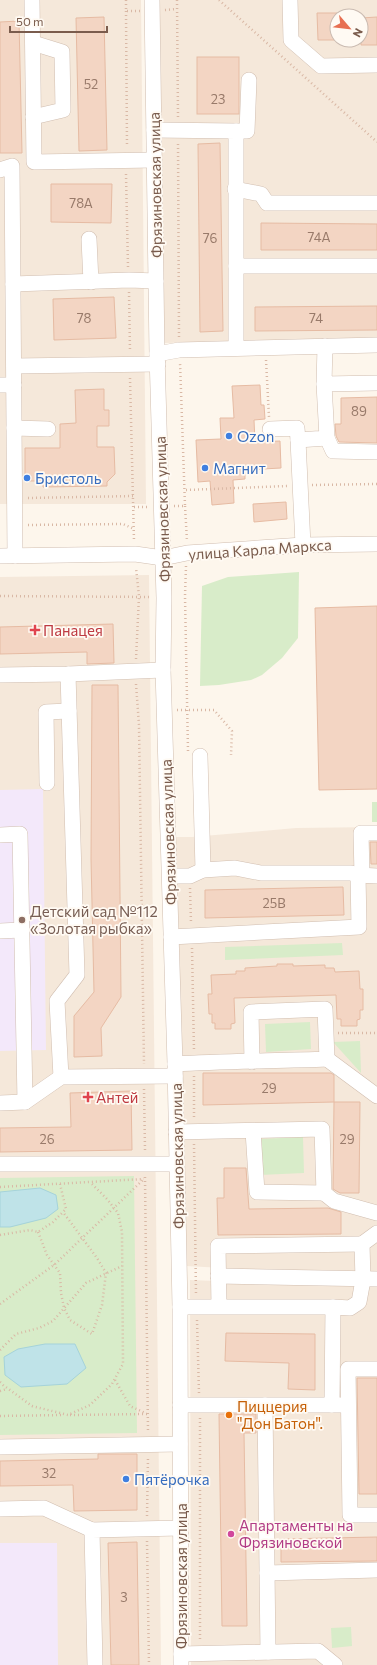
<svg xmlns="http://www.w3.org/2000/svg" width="377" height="1665" font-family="Commissioner,sans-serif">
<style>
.residential{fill:#f5e8da;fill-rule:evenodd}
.education{fill:#f3e8fa}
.green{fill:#d8ecc9}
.water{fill:#bfe3e8;stroke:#a5d3da}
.building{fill:#f3d5c3;stroke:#e6bba3}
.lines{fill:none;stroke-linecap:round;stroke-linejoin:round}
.minor-casing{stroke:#d1beb0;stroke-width:16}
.path{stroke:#d9b8a5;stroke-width:2.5;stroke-dasharray:1 3;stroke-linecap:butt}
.minor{stroke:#fff;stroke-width:15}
.shop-dot{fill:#3f7fe0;stroke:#fffaf3;stroke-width:1.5}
.health-dot{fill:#e0444e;stroke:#fffaf3;stroke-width:1.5}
.education-dot{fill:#8d6e63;stroke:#fffaf3;stroke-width:1.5}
.food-dot{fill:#e8710a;stroke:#fffaf3;stroke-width:1.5}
.hotel-dot{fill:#d1479c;stroke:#fffaf3;stroke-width:1.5}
.labels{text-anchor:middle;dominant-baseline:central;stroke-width:3.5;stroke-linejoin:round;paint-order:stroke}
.number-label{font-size:13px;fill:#987a6a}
.street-label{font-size:15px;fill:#7a5c4d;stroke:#fffaf3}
.shop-label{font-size:15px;fill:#366cbe;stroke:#fffaf3;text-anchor:start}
.health-label{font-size:15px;fill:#be3a42;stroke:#fffaf3;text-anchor:start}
.education-label{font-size:15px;fill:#785e54;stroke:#fffaf3;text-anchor:start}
.food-label{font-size:15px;fill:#c56008;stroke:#fffaf3;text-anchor:start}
.hotel-label{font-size:15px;fill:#b23c85;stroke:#fffaf3;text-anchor:start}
</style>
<rect width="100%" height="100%" fill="#fdf6ec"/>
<g class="residential">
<path d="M0 0H141L146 504H0Z"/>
<path d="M159 0H377V338L164 343ZM337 16H361V40H337Z"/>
<path d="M149 575 161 1665H0V577Z"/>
<path d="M377 827V1276L186 1266 174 837H192L296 828Z"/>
<path d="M190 1280 377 1287V1665H191Z"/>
</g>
<g class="education">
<path d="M43 789 46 1050 0 1051V790Z"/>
<path d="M0 1543H57L58 1665H0Z"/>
</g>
<g class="green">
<path d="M299 572 298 638 282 658 262 675 251 680 219 685 200 686 202 586 228 577Z"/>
<rect x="372" y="802" width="5" height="20"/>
<path d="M342 943 343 955 225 960V947Z"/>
<path d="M310 1022 311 1049 266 1052 265 1024Z"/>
<path d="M360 1041 361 1073 333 1042Z"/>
<path d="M303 1137 304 1173 260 1175 259 1139Z"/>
<path d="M134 1176 137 1433 0 1435V1178Z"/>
<path d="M351 1627 352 1646 332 1648 331 1628Z"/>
</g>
<g class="water">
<path d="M40 1188 56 1195 58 1209 46 1218 10 1227H0V1192Z"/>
<path d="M45 1344H75L86 1368 67 1384 21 1387 5 1375 4 1357 18 1349Z"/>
</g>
<g class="building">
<path d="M317 13H337V40H318Z"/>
<path d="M104 17 107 150 79 151 76 18Z"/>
<path d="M377 17V45H361V18Z"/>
<path d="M19 21 22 153H0V22Z"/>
<rect x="197" y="57" width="42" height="57"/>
<path d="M220 143 223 331 200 332 198 144Z"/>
<path d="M51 184H112L111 223 51 222Z"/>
<path d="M261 223 377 224V250H261Z"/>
<path d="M114 297 116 338 54 340 53 299Z"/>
<path d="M377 306V330L255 331V307Z"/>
<path d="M260 385 261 405H264L265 419 254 420 255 442 280 441 281 468 245 470V479L233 480 234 503 212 505 210 481 198 482 196 440 221 439 220 418H234L232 386Z"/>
<path d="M104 389V410H109V426H97V447H114L115 474 107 482V486L43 487V481H25V448H60V424L76 423 75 390Z"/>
<path d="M377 397V443L339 442 336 436 335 424H341V398Z"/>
<path d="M286 502 287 519 254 522 253 504Z"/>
<path d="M377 606V789L319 790 315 608Z"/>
<path d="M113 624 114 663 87 664V652L0 654V627Z"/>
<path d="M92 685H118L121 997 101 1028 102 1056 74 1057V1016L94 992 91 859Z"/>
<path d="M370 842H377V864H371Z"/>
<path d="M343 887 344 915 205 918V890Z"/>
<path d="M277 964H293V966L325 965V968H334L335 972 359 971 360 989H363V1010H360V1019L357 1020V1026H341V1019H337L336 995 234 998 235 1023 231 1024V1029H215V1023H212V1014H209L208 994H212L211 975 236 974V971H245V968L277 966Z"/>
<path d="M203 1073H331L334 1075V1102L203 1105Z"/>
<path d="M131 1091 132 1150 0 1152V1128L71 1127 70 1093Z"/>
<path d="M334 1102H360L359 1193H340L333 1189Z"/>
<path d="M224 1168H246L249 1209 328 1208 341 1212V1234L218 1235 217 1198H224Z"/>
<path d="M226 1333 315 1334V1390L288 1389 289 1363 225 1361Z"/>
<path d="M357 1378H377V1494H359Z"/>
<path d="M219 1414H256V1433H244L247 1626H222Z"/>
<path d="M98 1454H137V1510L74 1511 73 1485 0 1486V1461L98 1459Z"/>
<path d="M377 1537V1561L281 1562V1539Z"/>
<path d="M137 1542 139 1665H111L108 1543Z"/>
</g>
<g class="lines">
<g class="minor-casing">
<g id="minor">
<path d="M32 0 34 162 154 160"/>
<path d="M152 0 157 354 164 598 163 670 175 1064 180 1307 181 1665"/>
<path d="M290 0 291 40 321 66 377 65"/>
<path d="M33 43 62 52 63 110 33 117"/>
<path d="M154 130 236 131V348"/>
<path d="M236 131H247L249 80"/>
<path d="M0 170 12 166 15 556"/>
<path d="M235 189 261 194 267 203H377"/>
<path d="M89 239 91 282"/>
<path d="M236 266H377"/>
<path d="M13 284 129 280 156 281"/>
<path d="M325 346 324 384 377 383"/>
<path d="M157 354 179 350 377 345"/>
<path d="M14 366 158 364"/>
<path d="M0 385H14"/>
<path d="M14 428 48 429"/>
<path d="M270 429 297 428 298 440"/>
<path d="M327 438 333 451 377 452"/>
<path d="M303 545 298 440 327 438 324 384"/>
<path d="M0 556 135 554 163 558 187 553 303 545 377 544"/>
<path d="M0 675 68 674 163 670"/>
<path d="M200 756 203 870"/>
<path d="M47 783 46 712 69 711"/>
<path d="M0 835 20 834 25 1102"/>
<path d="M358 875 377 876"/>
<path d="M362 875 361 833H377"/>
<path d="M170 876H190L203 870 235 868 261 873H351L358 875 359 927 171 937"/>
<path d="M0 931 21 930"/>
<path d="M327 1059 377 1096"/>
<path d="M175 1064C226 1061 277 1061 327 1059L325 1009 251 1012 252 1062"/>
<path d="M61 1077 57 1001 77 975 68 674"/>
<path d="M0 1103 25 1102 61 1077 175 1076"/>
<path d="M253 1131 257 1192 324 1193"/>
<path d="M176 1132 322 1129 324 1193 334 1201 377 1213"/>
<path d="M0 1164H177"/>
<path d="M218 1276 377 1279"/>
<path d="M219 1306 218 1246 362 1244"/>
<path d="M180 1307H333L350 1308 359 1302 363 1280 362 1244 377 1233"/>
<path d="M377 1369H348L350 1515H377"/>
<path d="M180 1405H265L268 1652"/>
<path d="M265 1405H342"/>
<path d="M332 1405 333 1307"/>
<path d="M0 1447 180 1444"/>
<path d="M0 1509 44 1508 92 1530"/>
<path d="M267 1573 377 1570"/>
<path d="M181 1654 318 1651 335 1665"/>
<path d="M95 1665 92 1530 181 1528"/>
</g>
</g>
<g class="path">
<path d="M126 0V11H140"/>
<path d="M177 0 178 117"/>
<path d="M219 0 377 142"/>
<path d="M165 10 177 9"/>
<path d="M126 11 127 147"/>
<path d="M178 144 179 337"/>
<path d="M126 174 128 267"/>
<path d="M129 292 130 351"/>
<path d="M266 360 269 417"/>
<path d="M130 378 134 541"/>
<path d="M312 485 377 484"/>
<path d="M186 490 287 486"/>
<path d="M28 498 133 496"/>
<path d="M174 506H185L180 362"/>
<path d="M185 506 187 541"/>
<path d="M134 507H149"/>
<path d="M28 525 123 524 134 529"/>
<path d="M186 566 185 596 188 751"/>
<path d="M0 596 151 597"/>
<path d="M136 659 139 596 136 568"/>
<path d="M136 684 139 725 144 1064"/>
<path d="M177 710H214L232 731 231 755"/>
<path d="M190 888 191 923"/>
<path d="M192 948 194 1051"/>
<path d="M338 1033H377"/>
<path d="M194 1076V1119"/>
<path d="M144 1089 145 1150"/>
<path d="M194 1144 196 1295"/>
<path d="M145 1177 148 1432"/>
<path d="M0 1187 144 1179"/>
<path d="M38 1232 47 1255 60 1273 61 1293 64 1308 70 1320 92 1334 102 1305 106 1273 97 1258 63 1212"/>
<path d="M0 1235 30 1230 38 1232 53 1222 66 1209 60 1184"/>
<path d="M0 1304 54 1265 144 1179"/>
<path d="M197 1320 199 1393"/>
<path d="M0 1350 16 1334 39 1328 53 1321 86 1283 122 1266"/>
<path d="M115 1380 130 1406 145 1413"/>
<path d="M0 1382 3 1385 32 1406 68 1415 90 1405 112 1384 123 1364 122 1232 118 1213 107 1199 90 1182"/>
<path d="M0 1391 7 1389"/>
<path d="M70 1415 147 1414"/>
<path d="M0 1416 63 1415"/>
<path d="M200 1418V1641"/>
<path d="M147 1516 148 1457"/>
<path d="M147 1541 149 1665"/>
</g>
<use href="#minor" class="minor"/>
</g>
<g class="shop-dot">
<circle cx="229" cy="436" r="4"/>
<circle cx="205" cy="468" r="4"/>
<circle cx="27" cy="478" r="4"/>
<circle cx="126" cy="1479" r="4"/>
</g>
<g class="health-dot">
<path d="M33 624h4v4h4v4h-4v4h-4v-4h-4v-4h4z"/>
<path d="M86 1091h4v4h4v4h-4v4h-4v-4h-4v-4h4z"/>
</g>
<circle class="education-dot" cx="22" cy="920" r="4"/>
<circle class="food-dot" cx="229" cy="1415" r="4"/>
<circle class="hotel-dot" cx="231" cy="1534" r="4"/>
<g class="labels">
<g class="number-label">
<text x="91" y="84">52</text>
<text x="218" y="99">23</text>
<text x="81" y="203">78А</text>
<text x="319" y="237">74А</text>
<text x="210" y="238">76</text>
<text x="84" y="318">78</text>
<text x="316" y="318">74</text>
<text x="359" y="411">89</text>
<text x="274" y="903">25В</text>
<text x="269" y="1088">29</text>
<text x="47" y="1139">26</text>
<text x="347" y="1139">29</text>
<text x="49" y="1473">32</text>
<text x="124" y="1597">3</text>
</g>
<g class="street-label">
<text transform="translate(155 185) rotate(-91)">Фрязиновская улица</text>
<text transform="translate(162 509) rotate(-92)">Фрязиновская улица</text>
<text transform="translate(260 549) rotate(-4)">улица Карла Маркса</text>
<text transform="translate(168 832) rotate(-92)">Фрязиновская улица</text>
<text transform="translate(177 1156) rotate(-91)">Фрязиновская улица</text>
<text transform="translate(181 1576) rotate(-90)">Фрязиновская улица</text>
</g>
<g class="shop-label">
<text x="237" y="436">Ozon</text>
<text x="213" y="468">Магнит</text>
<text x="35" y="478">Бристоль</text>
<text x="134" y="1479">Пятёрочка</text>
</g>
<g class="health-label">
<text x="43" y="630">Панацея</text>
<text x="96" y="1097">Антей</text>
</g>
<g class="education-label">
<text x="30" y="911">Детский сад №112<tspan x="30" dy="17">«Золотая рыбка»</tspan></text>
</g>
<g class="food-label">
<text x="237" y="1406">Пиццерия<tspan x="237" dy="17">"Дон Батон".</tspan></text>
</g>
<g class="hotel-label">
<text x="239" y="1525">Апартаменты на<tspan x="239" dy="17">Фрязиновской</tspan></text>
</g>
</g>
<g transform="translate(349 28) rotate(118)"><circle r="19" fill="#fffaf3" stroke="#cabbb1"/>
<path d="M0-3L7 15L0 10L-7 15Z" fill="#e76f51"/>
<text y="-6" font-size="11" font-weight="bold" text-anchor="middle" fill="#7a5c4d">N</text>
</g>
<path d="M10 26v6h97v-6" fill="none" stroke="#7a5c4d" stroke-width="2"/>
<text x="16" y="26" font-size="12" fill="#7a5c4d" stroke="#fffaf3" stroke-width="3" paint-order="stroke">50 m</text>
</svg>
